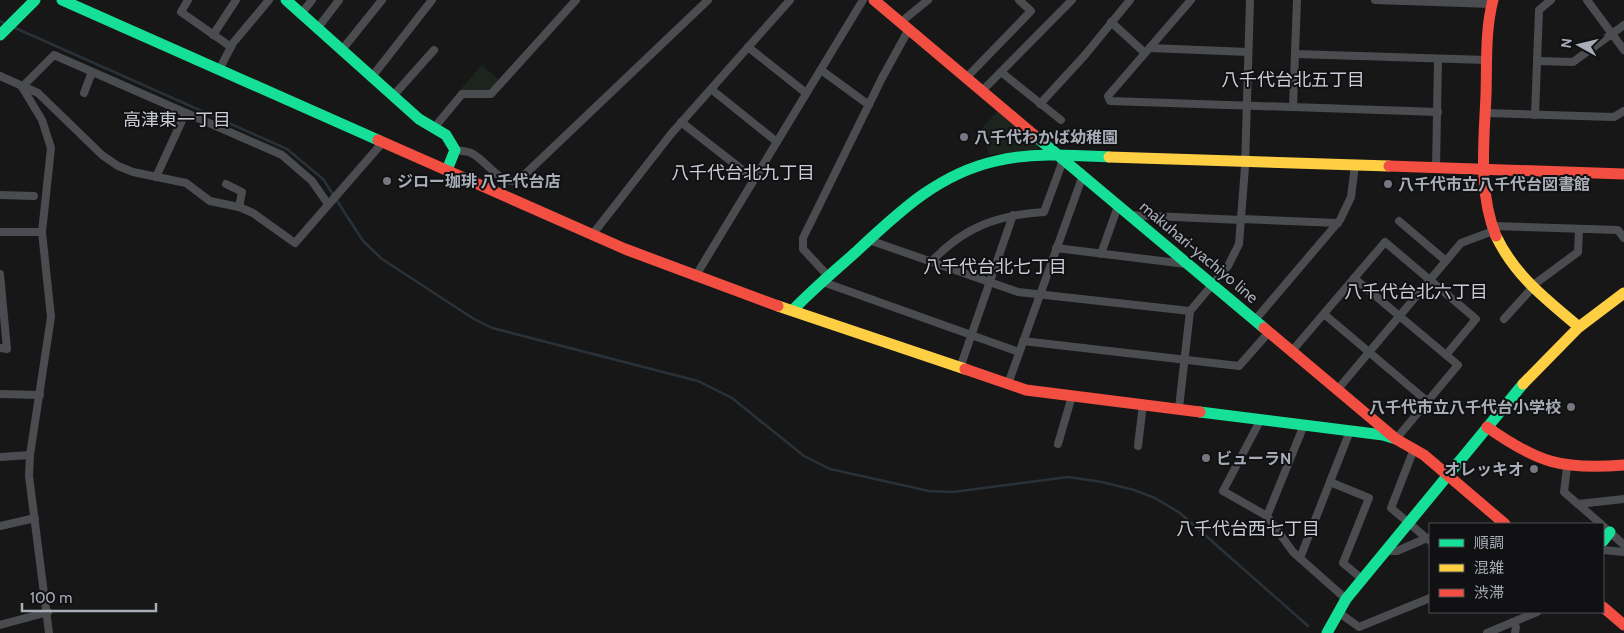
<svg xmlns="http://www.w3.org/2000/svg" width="1624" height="633" font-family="Cabin,'Noto Sans JP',sans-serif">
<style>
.green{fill:#1d241e}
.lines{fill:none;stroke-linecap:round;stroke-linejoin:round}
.stream{stroke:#2a3239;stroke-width:2.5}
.street{stroke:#4b4c50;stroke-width:8}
.fast{stroke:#16e098;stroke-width:11}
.slow{stroke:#ffcf43;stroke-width:11}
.jam{stroke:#f24e42;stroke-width:11}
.poi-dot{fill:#757880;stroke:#111113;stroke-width:2}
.labels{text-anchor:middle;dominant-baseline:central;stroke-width:4;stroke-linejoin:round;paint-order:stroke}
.poi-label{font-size:16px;font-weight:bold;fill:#a8adb8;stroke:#111113;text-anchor:start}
.street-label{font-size:16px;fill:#a8adb8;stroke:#111113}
.neighbourhood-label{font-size:18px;fill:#c9ccd4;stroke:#111113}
</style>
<rect width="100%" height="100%" fill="#171717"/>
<g class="green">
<path d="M482 65 499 80 489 90 459 91Z"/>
<path d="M998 111 1040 145 1039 149 989 155 981 129Z"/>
</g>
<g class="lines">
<g class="stream">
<path d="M0 21 6 24"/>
<path d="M13 27 287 149 323 179 363 241 382 259 474 319 492 328 698 381 732 398 804 456 830 469 929 491 953 492 1068 477 1102 482 1134 490 1155 498 1180 513 1308 626"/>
</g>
<g class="street">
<path d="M188 0 181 12 231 47"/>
<path d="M1191 0 1108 96 1110 101 1438 112"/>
<path d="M1375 0 1492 4"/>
<path d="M1587 0 1624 50"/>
<path d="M301 14 312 0"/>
<path d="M901 22 928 0"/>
<path d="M1111 22 1145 53"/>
<path d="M317 29 339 0"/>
<path d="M213 35 236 0"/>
<path d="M748 47 806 93"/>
<path d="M1150 48 1248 52"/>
<path d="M341 51 382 0"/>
<path d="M1296 54 1487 60"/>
<path d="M1537 61 1573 62 1624 25"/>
<path d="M219 70 233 43 269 0"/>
<path d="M821 70 869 105"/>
<path d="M1001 72 1061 120"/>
<path d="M0 76 38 93 102 155 118 166 133 172 186 183 210 201 239 207 253 213 295 243 383 142"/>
<path d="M967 77 1031 11 1019 0"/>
<path d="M371 78 432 0"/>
<path d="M22 87 42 120 51 148 42 232 51 317 30 455 29 476 49 633"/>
<path d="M22 87 54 55 282 155 312 181 328 204"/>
<path d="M711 89 777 142"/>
<path d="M983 90 1072 0"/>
<path d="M84 93 92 72"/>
<path d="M393 96 434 50"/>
<path d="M1040 104 1085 55 1130 0"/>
<path d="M1293 107 1297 0"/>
<path d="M1486 113 1614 117 1624 111"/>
<path d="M1535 115 1539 10 1551 0"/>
<path d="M681 122 754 179"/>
<path d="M434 128 462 94H491L576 0"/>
<path d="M455 150C460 151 467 151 471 153 487 160 499 186 519 180L708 0"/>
<path d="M1436 168 1438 59"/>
<path d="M156 177 185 114"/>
<path d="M226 184 242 192 239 207"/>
<path d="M0 195 34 196"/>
<path d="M1129 215 1242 220"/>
<path d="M1242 219 1338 223"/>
<path d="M1399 221 1446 261"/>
<path d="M1491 226 1618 230 1624 238"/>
<path d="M0 232H42"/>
<path d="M592 235 671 134 790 0"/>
<path d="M869 240 1018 292 1190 311"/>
<path d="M1056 248 1186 264"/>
<path d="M1101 254 1118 206"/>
<path d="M931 262C964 227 997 215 1044 212L1061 166 1062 155"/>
<path d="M0 274 7 349 0 348"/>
<path d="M695 277 863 0"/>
<path d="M829 277 803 249V238L882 78 909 29"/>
<path d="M1354 278 1458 365 1396 439"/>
<path d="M823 282 1019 352"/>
<path d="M1532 286 1578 252 1579 229"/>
<path d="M1324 314 1428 402"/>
<path d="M1504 319 1533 287"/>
<path d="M1255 320 1340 220 1351 197 1355 165"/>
<path d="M1023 341 1239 366 1269 332"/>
<path d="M1292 351 1385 242 1476 319 1446 355"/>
<path d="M960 368 1013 215"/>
<path d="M1008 384 1083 175"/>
<path d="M1338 389 1461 243 1493 231"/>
<path d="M0 394 40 395"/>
<path d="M1179 408 1190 311 1228 266 1239 244 1245 167 1250 0"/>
<path d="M1261 419 1223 491 1267 516 1293 552 1346 599"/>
<path d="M1058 444 1072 396"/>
<path d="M1138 446 1143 404"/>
<path d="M1414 449 1391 508 1430 541"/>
<path d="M0 457 30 455"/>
<path d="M1567 467 1564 492 1601 524"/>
<path d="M1330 482 1369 498 1343 563 1362 579"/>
<path d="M1578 504 1624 499"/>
<path d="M1267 516 1304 425"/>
<path d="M0 526 35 518"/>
<path d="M1603 526 1624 545"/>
<path d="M1603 550 1624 552"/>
<path d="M1384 551H1397L1427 538"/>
<path d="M1300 558 1350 431"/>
<path d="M1338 612 1359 627 1430 598"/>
<path d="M1513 622 1516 627 1515 633"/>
<path d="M0 625 48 612"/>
<path d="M1487 633 1537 612"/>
</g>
<g class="fast">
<path d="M62 0 378 140"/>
<path d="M286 0 419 119 446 135 455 150 447 170"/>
<path d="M0 35 35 0"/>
<path d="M1034 135 1264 328"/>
<path d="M793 310C813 289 836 270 857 251 899 212 938 174 996 161 1032 152 1072 155 1109 157"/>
<path d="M1200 412 1383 435 1396 439"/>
<path d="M1603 541 1610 532"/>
<path d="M1327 633 1346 599 1523 384"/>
</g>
<g class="slow">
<path d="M1109 157 1389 166"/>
<path d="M1496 236C1515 276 1546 299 1579 327"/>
<path d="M778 306 965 369"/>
<path d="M1523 384 1579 327 1624 293"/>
</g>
<g class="jam">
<path d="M874 0 1034 135"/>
<path d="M1493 0C1485 31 1487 63 1486 95 1484 142 1478 192 1496 236"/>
<path d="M378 140 625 249 778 306"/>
<path d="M1389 166 1624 174"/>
<path d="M1264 328 1396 439 1424 455 1505 524"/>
<path d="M965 369 1026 390 1200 412"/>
<path d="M1487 427C1538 463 1562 470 1624 465"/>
<path d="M1603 607 1624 625"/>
</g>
</g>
<g class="poi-dot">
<circle cx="964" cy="137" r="5"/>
<circle cx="387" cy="181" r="5"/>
<circle cx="1388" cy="184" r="5"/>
<circle cx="1571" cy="407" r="5"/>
<circle cx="1206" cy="458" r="5"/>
<circle cx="1534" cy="469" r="5"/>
</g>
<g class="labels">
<g class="poi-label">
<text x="974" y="137">八千代わかば幼稚園</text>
<text x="397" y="181">ジロー珈琲 八千代台店</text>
<text x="1398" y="184">八千代市立八千代台図書館</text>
<text x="1561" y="407" text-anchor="end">八千代市立八千代台小学校</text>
<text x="1216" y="458">ビューラN</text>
<text x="1524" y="469" text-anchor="end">オレッキオ</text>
</g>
<g class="street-label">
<text transform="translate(1199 252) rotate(40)">makuhari-yachiyo line</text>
</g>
<g class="neighbourhood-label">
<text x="1293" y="80">八千代台北五丁目</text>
<text x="177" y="120">高津東一丁目</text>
<text x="743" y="173">八千代台北九丁目</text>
<text x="995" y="267">八千代台北七丁目</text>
<text x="1416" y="292">八千代台北六丁目</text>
<text x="1248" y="529">八千代台西七丁目</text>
</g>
</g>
<rect x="1429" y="523" width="175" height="90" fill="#111113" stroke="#4d4f55"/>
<rect x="1439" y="539" width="25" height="8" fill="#16e098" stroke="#4d4f55"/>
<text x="1474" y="548" font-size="15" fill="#a8adb8">順調</text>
<rect x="1439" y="564" width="25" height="8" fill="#ffcf43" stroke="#4d4f55"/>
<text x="1474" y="573" font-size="15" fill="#a8adb8">混雑</text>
<rect x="1439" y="589" width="25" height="8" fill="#f24e42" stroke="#4d4f55"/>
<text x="1474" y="598" font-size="15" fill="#a8adb8">渋滞</text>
<g transform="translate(1579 45) rotate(278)" stroke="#111113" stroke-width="4" paint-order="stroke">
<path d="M0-4L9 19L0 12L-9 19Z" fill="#a8adb8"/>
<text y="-8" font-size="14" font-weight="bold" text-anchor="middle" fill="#a8adb8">N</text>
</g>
<path d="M22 603v8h134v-8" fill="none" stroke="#a8adb8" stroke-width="2.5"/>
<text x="30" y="603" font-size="15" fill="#a8adb8" stroke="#111113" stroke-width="4" paint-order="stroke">100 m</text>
</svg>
